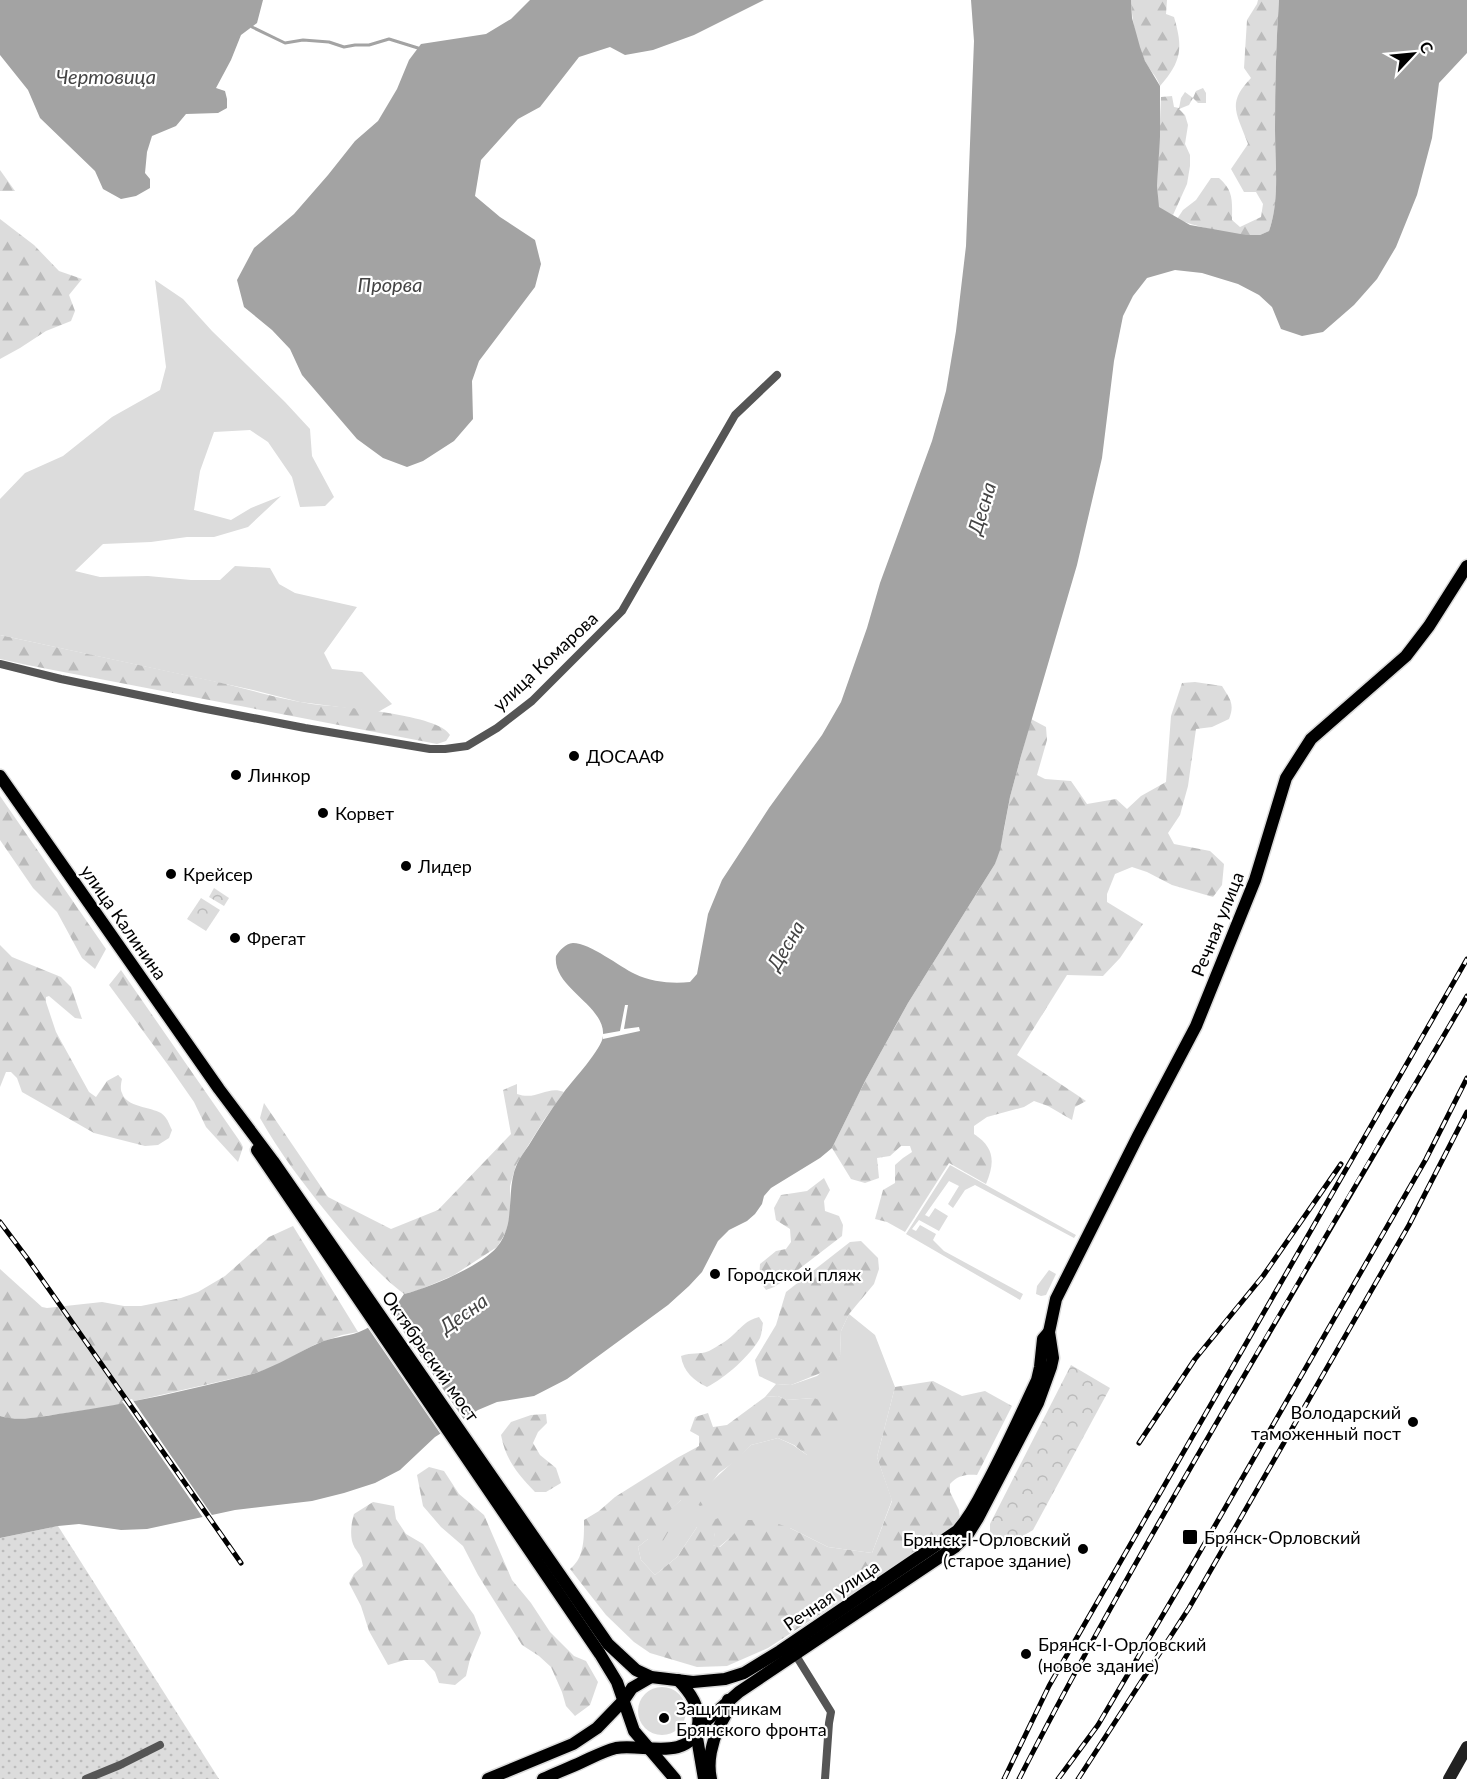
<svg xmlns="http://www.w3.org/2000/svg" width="1467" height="1779" font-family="Lato,sans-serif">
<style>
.grass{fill:#dcdcdc}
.forest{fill:url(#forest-firs)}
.park{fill:url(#park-crowns)}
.garden{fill:url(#garden-dots)}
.water{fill:#a3a3a3}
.pier{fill:#fff}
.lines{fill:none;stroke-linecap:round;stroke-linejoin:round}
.stream{stroke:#a3a3a3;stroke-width:3}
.primary-casing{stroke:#dbdbdb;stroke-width:15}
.street{stroke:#555;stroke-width:8}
.secondary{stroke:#222;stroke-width:12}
.primary{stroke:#000;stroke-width:12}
.rail-casing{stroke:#000;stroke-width:5}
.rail{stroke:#fff;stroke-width:3;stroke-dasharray:9;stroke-linecap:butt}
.poi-dot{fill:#000;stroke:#fff;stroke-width:2}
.labels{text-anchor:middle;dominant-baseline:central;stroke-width:4.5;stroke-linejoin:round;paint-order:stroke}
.street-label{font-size:18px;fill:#000;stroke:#fff}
.poi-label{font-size:18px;fill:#000;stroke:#fff;text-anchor:start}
.water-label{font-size:20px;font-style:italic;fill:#444;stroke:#fff}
</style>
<defs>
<pattern id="forest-firs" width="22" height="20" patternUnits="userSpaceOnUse" patternTransform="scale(1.5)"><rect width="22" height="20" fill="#dcdcdc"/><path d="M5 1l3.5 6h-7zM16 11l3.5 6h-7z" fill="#bbb"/></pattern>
<pattern id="park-crowns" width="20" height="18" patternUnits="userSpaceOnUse" patternTransform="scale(1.5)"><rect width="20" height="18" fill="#dcdcdc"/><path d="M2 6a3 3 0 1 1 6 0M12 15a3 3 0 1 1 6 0" fill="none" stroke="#bbb"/></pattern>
<pattern id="garden-dots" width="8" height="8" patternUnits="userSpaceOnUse" patternTransform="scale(1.5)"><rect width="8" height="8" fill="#dcdcdc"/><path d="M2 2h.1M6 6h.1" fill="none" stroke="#bbb" stroke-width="1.8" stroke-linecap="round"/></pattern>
</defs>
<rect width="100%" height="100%" fill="#fff"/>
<g class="grass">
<path d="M155 280 183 299 212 331 285 402 310 429 312 456 334 497 325 506 300 507 292 477 268 442 250 430 214 432 200 471 194 510 231 520 251 508 281 496 248 527 214 537H187L151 542 103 544 75 571 100 577 148 576 191 580H220L235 566 270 568 279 584 295 593 357 607 324 653 332 669 362 672 392 704 378 712 300 702 253 690 0 635V499L25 473 63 456 112 417 160 390 166 367Z"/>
<path d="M950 1165 1076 1235 1074 1238 975 1185 965 1190 953 1208 948 1204 959 1186 949 1181 925 1215 929 1217 935 1208 948 1216 939 1231 919 1220 912 1229 916 1231 920 1225 936 1234 933 1240 944 1251 1023 1294 1020 1300 906 1234Z"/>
<path d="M1049 1270 1056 1274 1046 1295 1041 1296 1036 1294 1037 1286Z"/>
<path d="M849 1314 875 1335 895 1387 877 1457 892 1500 872 1553 828 1547 790 1528 732 1536 719 1547 712 1545 715 1533 697 1527 677 1557 655 1575 641 1560 638 1547 648 1539 664 1515 681 1500H692L751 1445 778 1438 793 1445 807 1455 814 1398 786 1400 778 1396 765 1397 776 1384 791 1385 817 1376 840 1356 841 1331Z"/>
<circle cx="662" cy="1711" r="24"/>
</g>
<g class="forest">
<path d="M1131 0H1167L1166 14 1174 17C1183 48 1182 61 1160 86 1157 76 1149 70 1145 61 1136 42 1132 21 1131 0Z"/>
<path d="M1258 0H1279C1276 43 1275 86 1275 130 1275 162 1280 200 1269 231 1266 232 1263 234 1260 235 1243 239 1193 226 1177 219L1183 210 1196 200 1211 178H1219C1234 191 1232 201 1232 220L1240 227 1261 217 1263 204 1256 192H1244L1231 169 1248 144C1237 113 1226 104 1251 78L1244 68 1247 20 1257 4Z"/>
<path d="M1203 88 1206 93V103H1198L1193 98 1189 105 1179 109 1185 115 1188 125 1185 144 1190 155V166L1187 184 1173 215 1158 208 1157 186 1161 97 1172 96 1174 107 1179 108 1181 98 1185 92 1193 98 1196 91Z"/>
<path d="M0 170 15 191H0Z"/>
<path d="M0 219 34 245 59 271 82 279 69 295 75 311 71 321 46 331 20 348 0 359Z"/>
<path d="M0 635C71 650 142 666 213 681 249 689 284 701 320 705 344 707 440 715 450 735L446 741 437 744 27 665 0 659Z"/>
<path d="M1195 682 1222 686C1230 699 1235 704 1229 719L1212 727 1196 729 1188 786 1180 815 1168 833 1174 844 1210 851 1224 864 1222 885 1213 897 1172 885 1147 872 1132 867 1115 874 1107 894V902L1143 924 1120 958 1103 976 1067 975 1017 1055 1086 1101 1075 1107 1072 1120 1048 1106 1034 1101 1024 1107 987 1117 974 1126V1134C995 1148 995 1162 986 1184L949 1163 905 1232 887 1222 875 1219 883 1190 895 1183V1165L903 1158 912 1152 910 1146H901L890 1156 877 1158 879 1178 865 1183 851 1179 832 1148 866 1079 908 1003 995 864 1004 830 1010 797 1031 719 1046 727 1047 740 1037 775 1045 779 1071 781 1087 804 1116 799 1127 809 1141 796 1166 782 1171 716 1182 683Z"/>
<path d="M0 796 106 949 95 969 82 958 57 912 33 888 0 840Z"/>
<path d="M0 945 12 957 61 977 71 987 82 1019 75 1018 49 996 46 997V1002L56 1032 89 1092 96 1097 107 1081 118 1075 122 1079C121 1083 120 1090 122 1093 126 1107 151 1107 161 1113 167 1117 169 1124 172 1130L169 1138 158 1145 145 1146 94 1133 22 1092 17 1078 11 1072H6L0 1087Z"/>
<path d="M121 970 241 1143 243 1147 238 1162 206 1127 194 1102 171 1069 109 985Z"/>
<path d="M517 1084V1094C537 1101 547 1085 564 1092L544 1120 516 1165 510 1186V1214L506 1232 497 1247 454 1275 419 1290 404 1294C374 1271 351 1242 327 1213 302 1182 279 1152 260 1118L264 1103 328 1197 391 1229 438 1210 511 1134 503 1090Z"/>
<path d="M824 1178 830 1190 824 1201 825 1211 839 1216 843 1225 842 1236 786 1279 774 1287 766 1290 759 1280 760 1264 776 1251 786 1249 791 1242 790 1229 776 1220 774 1208 781 1195 807 1191Z"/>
<path d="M293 1226 358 1332 342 1335 316 1344 273 1367 256 1373 222 1381 108 1407 32 1418H7L0 1416V1269L42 1307 47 1308 102 1302 124 1306H141L181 1298 198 1292 225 1276 269 1237Z"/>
<path d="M861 1241 878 1258 879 1269 874 1284 849 1314 841 1331 840 1356 833 1368 791 1385 776 1384 759 1376 755 1360 776 1325 786 1292 850 1242Z"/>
<path d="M759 1317 763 1323C762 1328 762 1333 760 1338 750 1356 725 1378 707 1387 694 1381 683 1371 681 1356 692 1352 699 1355 709 1351 716 1347 727 1341 733 1335 743 1326 745 1321 759 1317Z"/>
<path d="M933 1381 962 1396 985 1391 1012 1406 977 1475C965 1474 957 1476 950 1484V1492L959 1510 960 1521 913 1554 768 1648 727 1666 697 1667 650 1653 634 1642 606 1615 570 1569C585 1558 584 1536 584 1520L599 1511 615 1497 677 1458 699 1446V1436L690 1431 695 1417 708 1413 713 1427 727 1425 765 1397 778 1396 786 1400 814 1398 835 1406 843 1421C837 1440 826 1448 807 1455L794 1445 778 1438 751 1445 734 1462 719 1473 712 1482 710 1503 700 1506 692 1500H681L665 1515 670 1529 663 1541 648 1539 638 1547 641 1560 655 1575 677 1557 697 1527 723 1516 728 1524 715 1533 713 1545 720 1547 732 1536 746 1520H767L790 1528 828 1547 872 1553 892 1501 877 1457 895 1387Z"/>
<path d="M546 1414 547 1423 538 1432 533 1443 540 1455 556 1468 561 1483 546 1492H535C518 1474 506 1461 501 1435L511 1422 531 1415Z"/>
<path d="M429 1467 444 1471 459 1494 484 1515 512 1580 531 1603 550 1632 574 1656 586 1661 598 1682 590 1705 575 1716 566 1706 562 1692 551 1667 539 1656 522 1645 478 1575 463 1546 441 1527 423 1506 417 1475Z"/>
<path d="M373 1502 394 1506 396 1519 406 1534 423 1544 474 1615 481 1633 470 1659 466 1676 455 1685 439 1683 435 1672 424 1660H405L388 1665 369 1631 361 1606 349 1583 354 1574 363 1566C361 1555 360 1556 355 1548 349 1539 351 1524 354 1514Z"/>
</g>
<g class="park">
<path d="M214 888 229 898 224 906 209 897Z"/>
<path d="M201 898 220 910 206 931 187 919Z"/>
<path d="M1071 1365 1110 1388 1033 1530 1009 1544 1000 1543 993 1538 990 1531V1524Z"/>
</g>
<path class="garden" d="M58 1526 219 1779H0V1538Z"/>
<g class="water">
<path d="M0 0H263L257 23 241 35 231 60 216 88 225 91 227 99V108L218 113 186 114 176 126 152 136 147 152 145 173 150 179V188L136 196 121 199 103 189 95 171 40 118 28 90 0 55Z"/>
<path d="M530 0H764L694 35 653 50 625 55 610 47 579 57 540 107 518 119 481 160 475 196 500 217 535 240 541 264 535 287 479 361 472 381 473 419 454 441 423 461 407 467 383 458 357 439 302 375 290 349 272 330 244 307 237 280 254 248 294 214 328 175 355 141 378 121 397 89 409 60 421 44 486 34 511 19Z"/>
<path d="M971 0H1131L1132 18 1140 47 1145 61 1160 86V137L1157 186 1159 207 1190 225 1246 235H1260L1269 231C1280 200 1275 162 1275 130 1275 86 1276 43 1279 0H1467V53L1439 83 1432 138 1417 195 1396 247 1377 279 1354 305 1323 332 1302 336 1281 329 1272 307 1259 295 1238 284 1202 273 1175 270 1147 278 1133 296 1123 316 1114 361 1102 458 1077 565 1021 756 1010 797 1000 850 995 864 908 1003 866 1079 832 1148 820 1158 771 1188 764 1196 762 1204 755 1214 747 1221 729 1230 718 1241 702 1272 689 1286 668 1305 567 1379 534 1396 497 1402 478 1410 435 1437 400 1470 375 1483 344 1493 312 1501 235 1510 147 1529 121 1530 79 1524 58 1526 0 1538V1416C20 1422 44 1416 65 1413 129 1404 193 1389 256 1373 278 1365 297 1353 319 1343 332 1337 346 1337 359 1332 377 1325 394 1310 404 1294 429 1288 481 1266 497 1247 517 1223 505 1191 517 1164 520 1157 525 1151 529 1145 540 1127 551 1109 564 1092 573 1080 602 1049 603 1036 606 1005 552 988 556 956 560 950 565 944 573 943 590 943 620 967 635 974 652 982 672 984 690 982L697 974 708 914 722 880 769 808 822 735 841 702 867 628 880 583 932 441 946 391 956 331 966 246 974 41Z"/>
</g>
<g class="pier">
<path d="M625 1005H628L624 1029 639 1027 640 1031 603 1039V1034L620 1031Z"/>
<path d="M388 1309 465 1421 442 1436 366 1325Z"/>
<path d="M132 1399 214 1518 204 1519 122 1401Z"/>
</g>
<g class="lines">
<path class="stream" d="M252 27 285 43 303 40 329 42 344 47 355 45H369L389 39 418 48"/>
<g class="primary-casing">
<g id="primary">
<path d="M0 776 219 1089 273 1161 608 1644 636 1670 651 1677 693 1682 725 1679 744 1673 780 1651 957 1531C969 1518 977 1503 985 1487 1004 1452 1020 1416 1037 1380L1040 1367 1043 1339 1049 1332"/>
<path d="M257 1150 600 1654 617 1682 634 1731 675 1779"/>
<path d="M697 1729 739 1692 955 1547 968 1534 978 1518 1038 1403 1051 1367 1053 1358 1049 1332 1056 1299 1138 1136 1196 1026 1255 880 1286 778 1311 739 1406 656 1429 626 1467 566"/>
<path d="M696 1732 704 1779"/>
<path d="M488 1779 573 1744 597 1728 624 1700 632 1688 651 1677"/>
<path d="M543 1779C556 1773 569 1768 582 1762 593 1757 604 1751 616 1748 642 1743 690 1763 698 1725 701 1707 690 1692 678 1680"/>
<path d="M711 1779C707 1762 712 1742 719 1727 723 1718 730 1711 728 1700"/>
</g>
</g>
<g class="street">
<path d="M0 664 61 679 201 708 305 728 430 749H445L467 746 497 728 532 701 622 611 735 415 777 375"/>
<path d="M795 1654 831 1712 829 1723 825 1779"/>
<path d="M86 1779 120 1765 160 1745"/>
</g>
<path class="secondary" d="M1449 1779 1467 1747"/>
<use href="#primary" class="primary"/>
<g class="rail-casing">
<g id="rail">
<path d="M0 1222 27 1258 241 1563"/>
<path d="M1139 1443 1195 1359 1263 1276 1341 1164"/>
<path d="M1004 1779 1049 1686 1467 959"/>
<path d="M1019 1779C1083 1654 1153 1532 1224 1410 1304 1272 1385 1134 1467 996"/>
<path d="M1058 1779 1098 1725 1194 1562 1426 1159 1467 1078"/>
<path d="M1078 1779 1189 1608 1409 1225 1467 1112"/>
</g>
</g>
<use href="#rail" class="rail"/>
</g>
<g class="poi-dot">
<circle cx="574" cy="756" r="6"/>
<circle cx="236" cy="775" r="6"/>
<circle cx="323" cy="813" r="6"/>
<circle cx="406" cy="866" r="6"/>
<circle cx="171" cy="874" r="6"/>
<circle cx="235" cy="938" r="6"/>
<circle cx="715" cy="1274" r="6"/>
<circle cx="1413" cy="1422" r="6"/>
<rect x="1182" y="1529" width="16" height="16" rx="3"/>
<circle cx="1083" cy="1549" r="6"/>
<circle cx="1026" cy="1654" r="6"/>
<circle cx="664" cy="1718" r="6"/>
</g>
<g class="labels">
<g class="street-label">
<text transform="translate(545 661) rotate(-43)">улица Комарова</text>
<text transform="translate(124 922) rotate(55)">улица Калинина</text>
<text transform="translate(1217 924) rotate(-68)">Речная улица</text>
<text transform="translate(431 1356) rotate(55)">Октябрьский мост</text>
<text transform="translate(831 1595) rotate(-34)">Речная улица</text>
</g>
<g class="poi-label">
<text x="586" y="756">ДОСААФ</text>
<text x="248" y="775">Линкор</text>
<text x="335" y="813">Корвет</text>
<text x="418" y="866">Лидер</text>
<text x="183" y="874">Крейсер</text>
<text x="247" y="938">Фрегат</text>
<text x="727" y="1274">Городской пляж</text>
<text x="1401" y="1412" text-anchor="end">Володарский<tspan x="1401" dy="21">таможенный пост</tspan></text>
<text x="1204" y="1537">Брянск-Орловский</text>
<text x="1071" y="1539" text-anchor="end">Брянск-I-Орловский<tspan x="1071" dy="21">(старое здание)</tspan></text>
<text x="1038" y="1644">Брянск-I-Орловский<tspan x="1038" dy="21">(новое здание)</tspan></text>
<text x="676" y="1708">Защитникам<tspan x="676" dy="21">Брянского фронта</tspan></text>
</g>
<g class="water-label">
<text x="106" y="76">Чертовица</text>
<text x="390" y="284">Прорва</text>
<text transform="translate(981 508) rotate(-73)">Десна</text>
<text transform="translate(785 945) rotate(-59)">Десна</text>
<text transform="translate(463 1313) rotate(-35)">Десна</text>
</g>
</g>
<g transform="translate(1413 54) rotate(64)" stroke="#ffffff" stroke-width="4.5" paint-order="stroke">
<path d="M0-4.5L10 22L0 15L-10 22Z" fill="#000000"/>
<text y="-9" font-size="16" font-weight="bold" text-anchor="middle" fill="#000000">С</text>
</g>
</svg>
